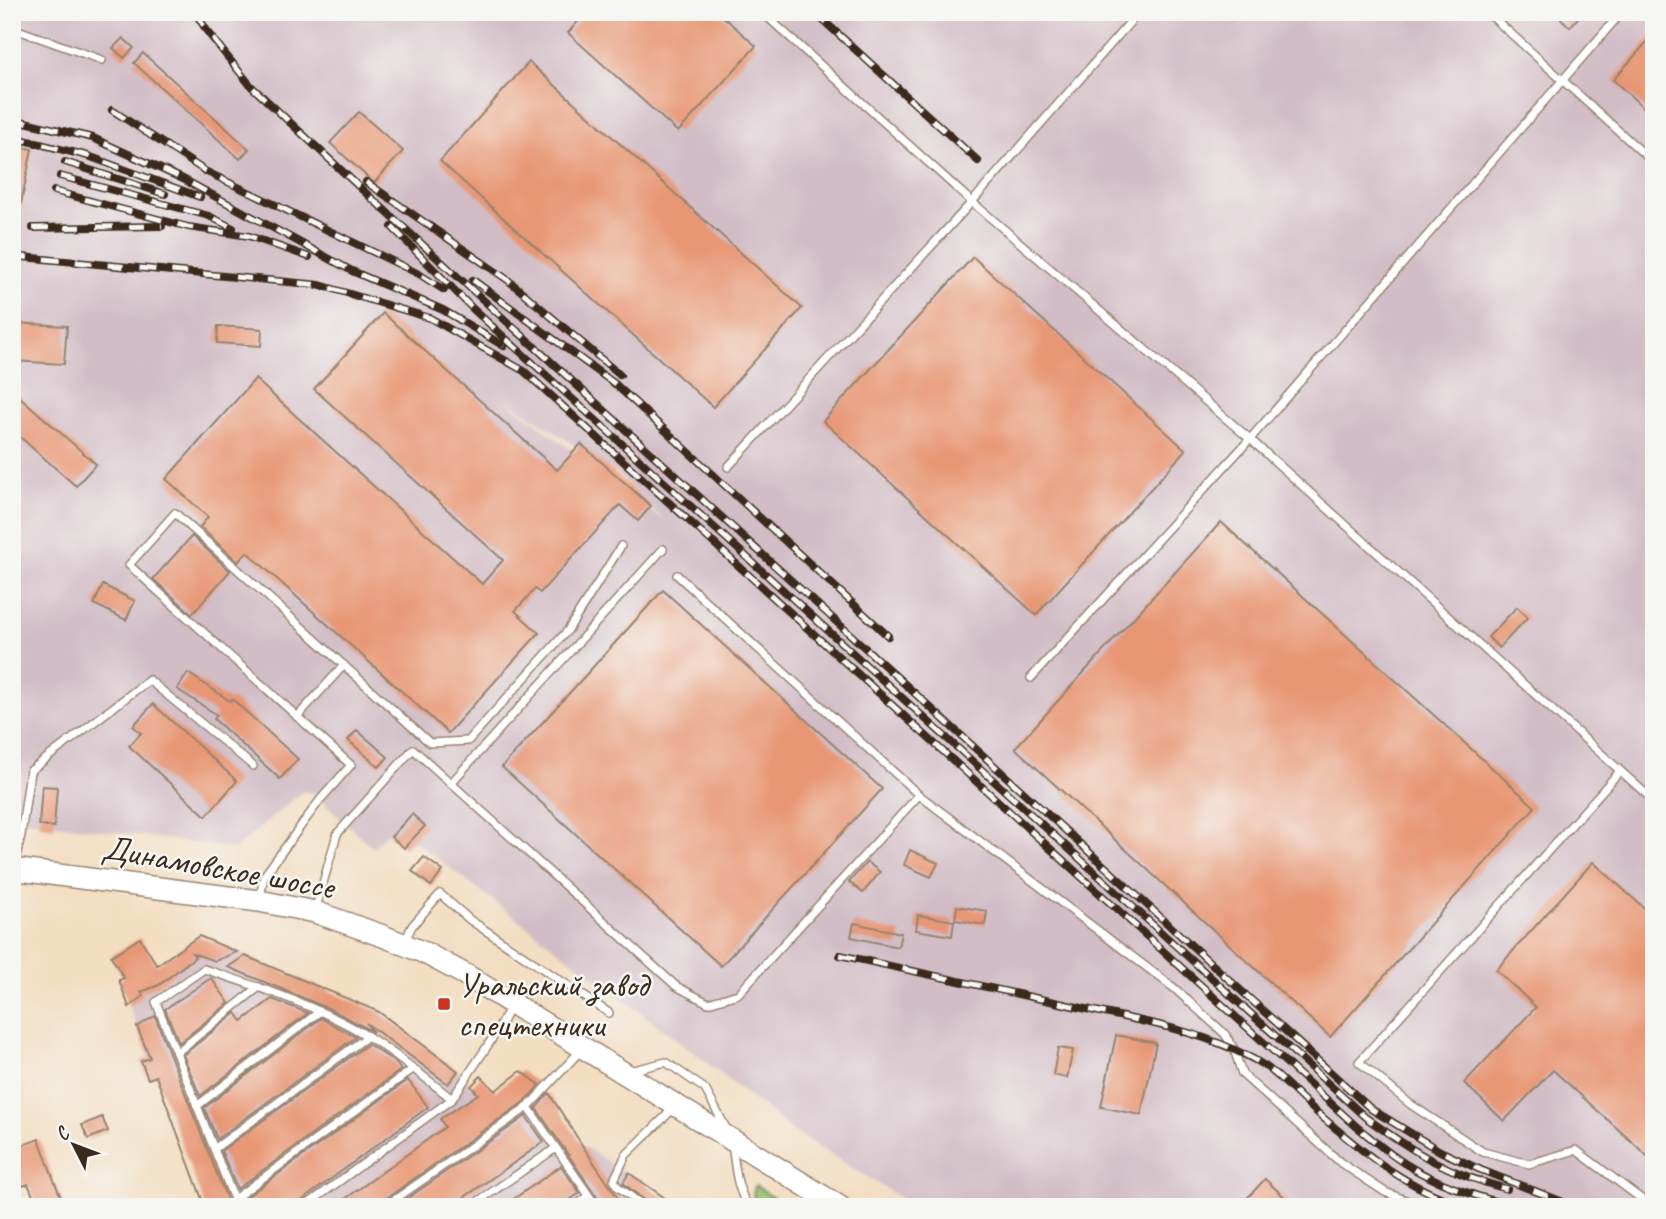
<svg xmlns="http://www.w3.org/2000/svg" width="1666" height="1219" font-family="Caveat,sans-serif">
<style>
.industrial{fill:#d2bdc6;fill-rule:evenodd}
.green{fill:#92c271;stroke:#667648;stroke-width:2}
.building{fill:#e89775}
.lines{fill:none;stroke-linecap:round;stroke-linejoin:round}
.service-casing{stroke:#978470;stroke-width:10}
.primary-casing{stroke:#978470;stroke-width:24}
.service{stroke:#fff;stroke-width:7}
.primary{stroke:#fff;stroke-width:21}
.rail-casing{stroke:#3b2a1e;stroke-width:8}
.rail{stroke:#f6f6f2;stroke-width:5;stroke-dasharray:16;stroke-linecap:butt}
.poi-dot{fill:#c8321e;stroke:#f6f6f2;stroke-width:2.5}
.labels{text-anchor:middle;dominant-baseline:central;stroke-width:5;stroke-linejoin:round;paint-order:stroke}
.street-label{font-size:35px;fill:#3b2a1e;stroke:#f6f6f2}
.poi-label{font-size:35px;fill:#3b2a1e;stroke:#f6f6f2;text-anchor:start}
</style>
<rect width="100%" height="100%" fill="#f6f6f2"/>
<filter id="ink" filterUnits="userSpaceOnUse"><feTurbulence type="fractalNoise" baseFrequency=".0143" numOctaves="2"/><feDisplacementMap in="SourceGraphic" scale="14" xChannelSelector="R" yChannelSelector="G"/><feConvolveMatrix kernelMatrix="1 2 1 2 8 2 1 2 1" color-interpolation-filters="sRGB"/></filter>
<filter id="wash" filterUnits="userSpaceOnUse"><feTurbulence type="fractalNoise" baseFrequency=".00686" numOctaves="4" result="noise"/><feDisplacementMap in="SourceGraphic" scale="28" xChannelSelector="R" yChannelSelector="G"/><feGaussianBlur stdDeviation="1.57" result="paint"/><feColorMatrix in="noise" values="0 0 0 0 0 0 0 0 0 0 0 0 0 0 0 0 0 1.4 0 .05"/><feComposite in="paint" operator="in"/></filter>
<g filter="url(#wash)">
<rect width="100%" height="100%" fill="#f3dec2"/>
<g class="industrial">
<path d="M12 12H1654V1207H915L796 1133 698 1056 413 840 404 848 387 832 373 848 313 793 302 792 235 849 12 818ZM507 400 619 475 667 523 507 401Z"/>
<path d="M199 936 379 1012 458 1071 471 1086 481 1076 495 1091 521 1071 553 1099 582 1145 678 1207H205L157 1076 148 1079 141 1061 149 1057 119 980 149 968 151 969Z"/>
</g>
<path class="green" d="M755 1186H756L787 1207H760L753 1195Z"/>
<g id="blocks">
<g class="building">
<path d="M586 12H718L756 46 678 132 568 33Z"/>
<path d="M1554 12H1583L1570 27Z"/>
<path d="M1654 34V117L1613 80Z"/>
<path d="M123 38 134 48 124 58 113 48Z"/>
<path d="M143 53 249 149 240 159 134 63Z"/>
<path d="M529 62 802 308 713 407 440 161Z"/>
<path d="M359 112 403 151 374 183 330 143Z"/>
<path d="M12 145 32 149 18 218 12 217Z"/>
<path d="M973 257 1186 450 1036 615 823 421Z"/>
<path d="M383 313 557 470 581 444 651 506 638 521 620 505 540 593 535 589 515 611 539 633 448 733 247 552 238 562 200 527 208 517 166 479 255 379 482 584 503 560 314 389Z"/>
<path d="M12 323 67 326 64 364 12 361Z"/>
<path d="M218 326 262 329 261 346 217 343Z"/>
<path d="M12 390 96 464 76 486 12 430Z"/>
<path d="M1221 522 1535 807 1330 1037 1015 748Z"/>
<path d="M192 536 230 571 192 614 153 579Z"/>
<path d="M103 585 135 601 126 620 94 604Z"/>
<path d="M663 590 882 789 721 966 502 767Z"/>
<path d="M1517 607 1528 617 1499 648 1488 637Z"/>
<path d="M188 673 230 701 232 699 298 759 280 779 214 719 217 715 177 689Z"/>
<path d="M153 704 237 781 206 816 129 746 141 733 133 726Z"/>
<path d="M357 730 388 757 379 767 348 740Z"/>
<path d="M42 786 57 787 54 827 39 825Z"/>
<path d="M412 814 425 826 404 848 391 837Z"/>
<path d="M910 850 938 863 931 877 904 865Z"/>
<path d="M424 857 443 871 431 886 412 871Z"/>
<path d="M867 862 880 872 863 893 849 882Z"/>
<path d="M1593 862 1654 917V1162L1553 1070 1504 1121 1464 1083 1536 1007 1496 970Z"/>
<path d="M957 906 987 911 985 925 955 920Z"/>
<path d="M918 915 954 921 952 936 916 930Z"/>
<path d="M854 923 901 933 898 947 851 937Z"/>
<path d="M199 936 237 952 215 961 192 953 195 957 159 985 141 992 143 996 129 1007 119 980 124 978 111 956 140 938 157 965Z"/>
<path d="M245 956 379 1012 458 1071 448 1084 366 1023 373 1032 332 1010 228 967Z"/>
<path d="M211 978 229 1003 179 1043 165 1009Z"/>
<path d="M272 999 308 1013 200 1096 183 1055 236 1013 242 1021Z"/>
<path d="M155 1016 170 1055 230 1207H205L156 1076 148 1079 141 1061 150 1058 137 1027Z"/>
<path d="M321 1018 356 1037 217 1139 204 1108Z"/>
<path d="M1116 1035 1156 1043 1141 1115 1101 1107Z"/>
<path d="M368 1044 395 1062 401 1070 237 1189 221 1151Z"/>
<path d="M1058 1048 1073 1050 1067 1078 1053 1075Z"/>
<path d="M521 1071 540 1085 524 1102 381 1202 378 1207H334L445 1127 440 1119 478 1094 471 1086 481 1076 495 1091Z"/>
<path d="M408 1080 428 1107 293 1207H243L241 1201Z"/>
<path d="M549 1093 582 1145 624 1207H604L536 1108Z"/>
<path d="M526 1116 544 1142 450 1207H395Z"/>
<path d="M102 1117 108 1131 88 1139 82 1125Z"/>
<path d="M39 1139 55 1183 65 1207H38L28 1184 23 1186 12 1158V1149Z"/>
<path d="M561 1166 580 1193 559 1207H502Z"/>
<path d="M629 1173 678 1207H653L623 1183Z"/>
<path d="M1265 1179 1295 1207H1239Z"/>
</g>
</g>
</g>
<g filter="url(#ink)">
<use href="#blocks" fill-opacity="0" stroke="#978470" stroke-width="2"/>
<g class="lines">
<g class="service-casing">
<g id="service">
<path d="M762 12 972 202 1250 439 1654 801"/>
<path d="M1487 12 1654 163"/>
<path d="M12 28 102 60"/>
<path d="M728 467 972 202 1139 12"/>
<path d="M677 575 919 795 1174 988 1225 1034 1234 1049 1242 1074 1341 1163 1385 1192 1423 1207"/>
<path d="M1031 678 1250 439 1622 12"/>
<path d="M297 717 344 665"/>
<path d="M1620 771 1359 1062 1410 1104 1483 1152 1529 1164 1576 1150 1652 1207"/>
<path d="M451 783 663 549"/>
<path d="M14 865 21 835 30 771 149 680 253 766"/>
<path d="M260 898 264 876 320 800 351 765 129 565 175 513 430 743 468 741 568 630 621 546"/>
<path d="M315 911 337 834 413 749 676 986 708 1003 738 994 919 795"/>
<path d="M405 941 412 926 440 894 470 920 609 1013"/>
<path d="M176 1053 259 987"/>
<path d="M629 1071 666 1062 705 1089 727 1130"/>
<path d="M197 1106 319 1012"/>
<path d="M528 1107 556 1148"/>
<path d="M732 1144C735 1164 736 1190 749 1207"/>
<path d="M214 1149 368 1036"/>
<path d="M234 1199 413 1069"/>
<path d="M237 1207 156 1002 204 969C259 987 319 1006 369 1037 398 1055 425 1078 452 1099"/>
<path d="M304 1207 452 1099 496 1033 510 1007"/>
<path d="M384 1207 528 1107 582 1049"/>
<path d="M470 1207 556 1148 597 1207"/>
<path d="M574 1207 589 1196"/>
<path d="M645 1207 617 1186 614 1180 626 1155 674 1108"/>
</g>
</g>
<g class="primary-casing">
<path id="primary" d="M12 869 259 901 315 912 383 936 425 953 466 975 840 1207"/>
</g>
<use href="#service" class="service"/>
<use href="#primary" class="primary"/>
<g class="rail-casing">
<g id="rail">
<path d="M195 12 209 34 251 86 356 184 1371 1109 1440 1151 1481 1170 1576 1207"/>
<path d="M814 12 978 161"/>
<path d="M112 110 205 171 419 274 444 290"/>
<path d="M12 119 93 138 183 179 352 271 443 310 504 346"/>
<path d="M12 137 88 156 200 197"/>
<path d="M65 162 165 194"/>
<path d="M60 176 209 216 233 228"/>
<path d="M366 182 508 280 620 375"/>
<path d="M54 191 188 227 249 236 309 257"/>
<path d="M392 227 473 309 1365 1117C1415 1153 1447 1173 1507 1189"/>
<path d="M33 228 162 226"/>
<path d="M12 256 320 285 430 318 524 371 1357 1127C1372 1139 1388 1153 1404 1163 1438 1185 1477 1196 1515 1207"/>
<path d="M473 280 615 384 888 636"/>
<path d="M840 955 1155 1024C1193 1033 1232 1045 1265 1066 1282 1078 1297 1095 1313 1109 1360 1150 1408 1191 1470 1207"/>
</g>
</g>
<use href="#rail" class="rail"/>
</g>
</g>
<rect class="poi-dot" x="437" y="997" width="14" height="14" rx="3.5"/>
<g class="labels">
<g class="street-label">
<text transform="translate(218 867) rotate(10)">Динамовское шоссе</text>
</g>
<g class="poi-label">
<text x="458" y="984">Уральский завод<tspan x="458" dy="40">спецтехники</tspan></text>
</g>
</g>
<rect width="1666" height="1219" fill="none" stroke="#f6f6f2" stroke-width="42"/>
<g transform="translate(74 1145) rotate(312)" stroke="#f6f6f2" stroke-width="5" paint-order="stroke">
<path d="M0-5L12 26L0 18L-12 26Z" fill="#3b2a1e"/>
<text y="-10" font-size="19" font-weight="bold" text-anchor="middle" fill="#3b2a1e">С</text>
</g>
</svg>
